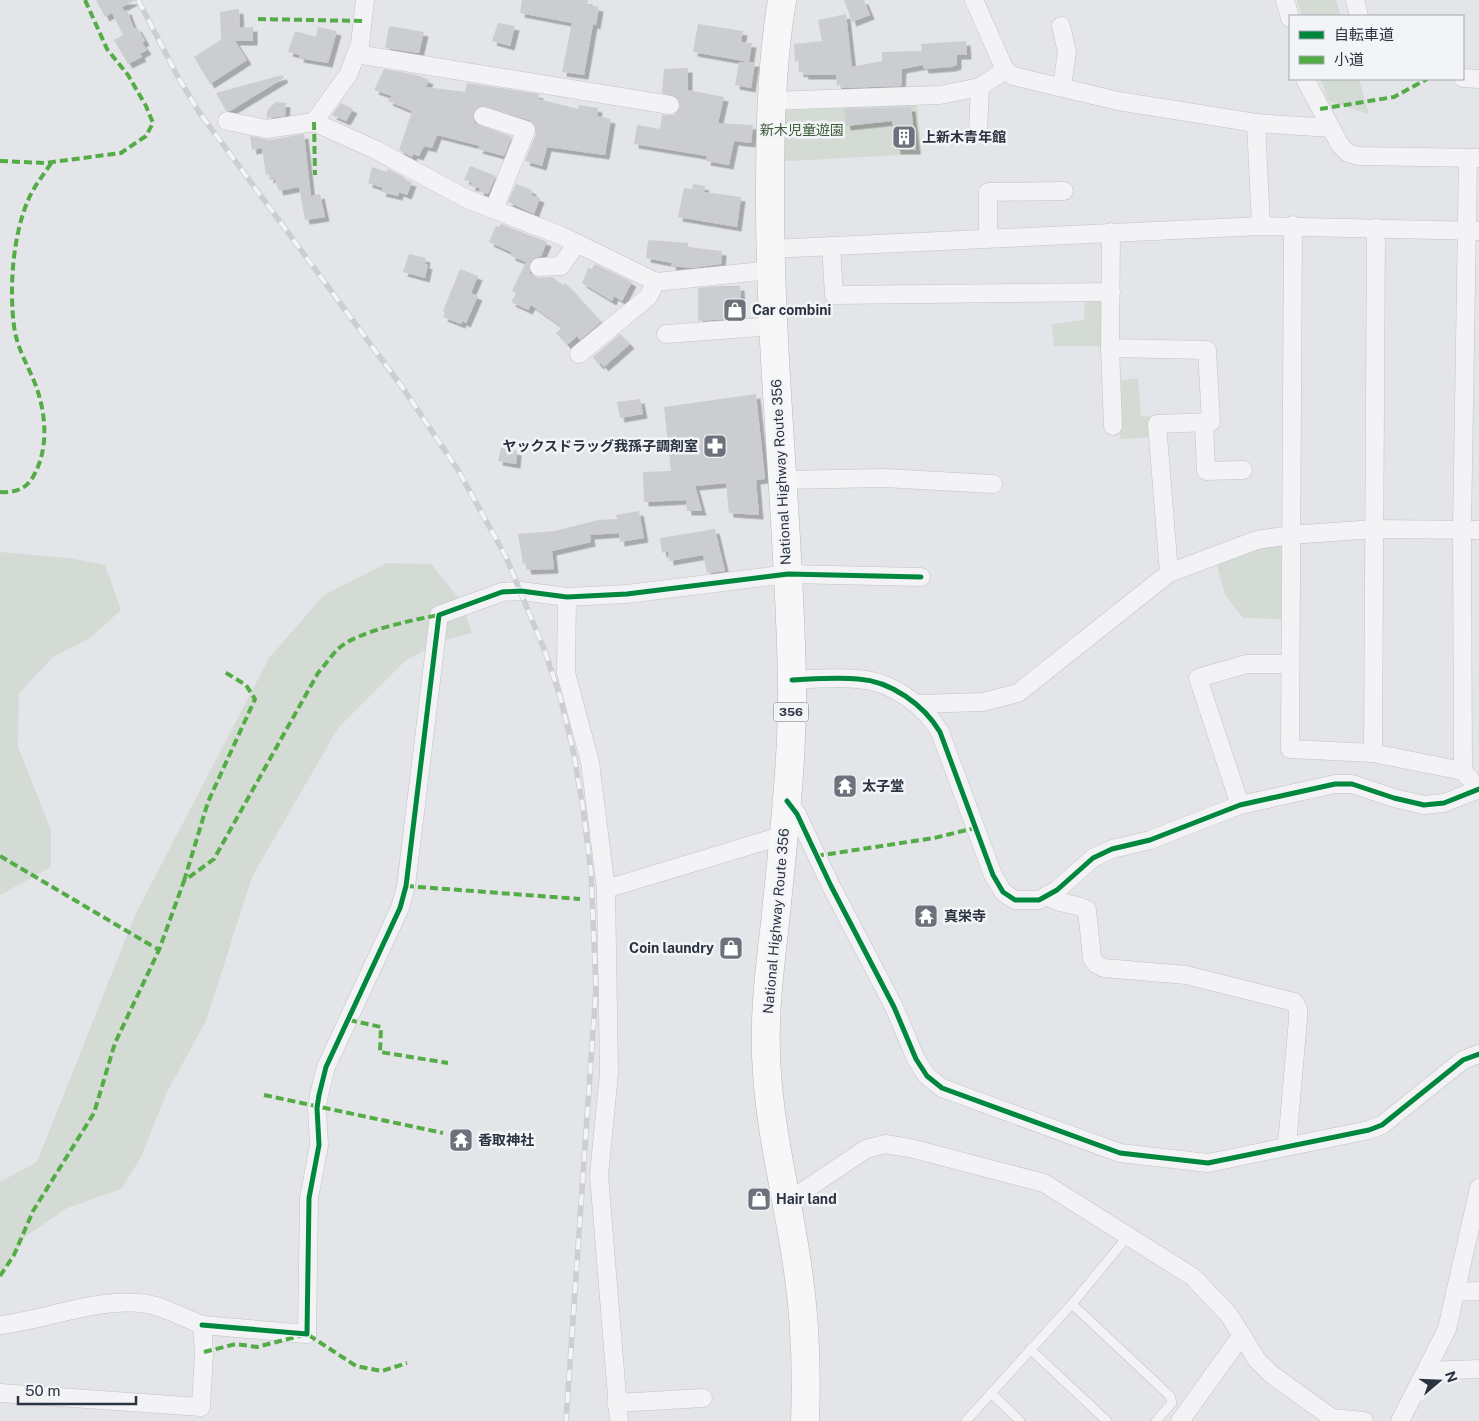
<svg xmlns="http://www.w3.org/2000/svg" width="1479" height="1421" font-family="'Public Sans','Noto Sans JP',sans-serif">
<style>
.green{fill:#d4dbd4}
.building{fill:#cccdd0;filter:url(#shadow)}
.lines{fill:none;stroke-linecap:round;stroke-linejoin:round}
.service-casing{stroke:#c2c3c6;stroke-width:10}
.minor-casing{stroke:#c2c3c6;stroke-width:19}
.trunk-casing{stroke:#b6b8bc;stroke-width:29}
.service{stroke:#f3f3f5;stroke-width:9}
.minor{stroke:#f3f3f5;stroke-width:18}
.trunk{stroke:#f7f7f7;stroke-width:28}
.rail-casing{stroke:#ccced0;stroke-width:5.5}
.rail{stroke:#f2f4f7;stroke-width:4;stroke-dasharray:11;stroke-linecap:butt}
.quiet{stroke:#54ac46;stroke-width:4;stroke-dasharray:8 4;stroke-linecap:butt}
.cycleway-casing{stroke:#f2f4f7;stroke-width:8}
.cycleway{stroke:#00873e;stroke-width:5}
.labels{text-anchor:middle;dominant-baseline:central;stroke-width:5;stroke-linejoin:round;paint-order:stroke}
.shield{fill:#f2f4f7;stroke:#676d77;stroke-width:1}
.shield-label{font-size:12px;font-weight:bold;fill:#2c3340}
.park-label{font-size:14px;fill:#405b3a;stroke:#f2f4f7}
.poi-label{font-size:14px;font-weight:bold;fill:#2c3340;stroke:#f2f4f7;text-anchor:start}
.street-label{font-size:14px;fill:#2c3340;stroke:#f2f4f7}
</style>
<defs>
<filter id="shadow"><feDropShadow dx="4.5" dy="4.5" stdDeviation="0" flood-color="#0004"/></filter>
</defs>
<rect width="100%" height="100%" fill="#e3e5e8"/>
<g class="green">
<path d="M1297 0H1336L1341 16H1302Z"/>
<path d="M1321 79H1359L1369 114 1328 101Z"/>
<path d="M916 96 922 154 770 162V101Z"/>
<path d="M1105 296V346H1054L1052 324 1084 320 1085 297Z"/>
<path d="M1138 378 1141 416 1151 417V437L1120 439 1117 381Z"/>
<path d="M1282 541 1281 619 1243 618 1225 595 1216 561Z"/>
<path d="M0 552 68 558 105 565 121 610 90 638 53 657 19 693 18 747 51 830V867L0 895Z"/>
<path d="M387 563 431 564 461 601 472 633 441 641 405 661 338 728 252 877 206 1021 167 1092 140 1159 121 1189 67 1208 26 1236 0 1276V1182L37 1162 135 915 269 658 324 595Z"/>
</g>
<g class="building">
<path d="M96 0H135L122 7 124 11 127 10 134 29 137 27 145 41 142 43 147 50 140 54 142 57 128 64 114 40 123 35 112 13 105 17Z"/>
<path d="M522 0H588L587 5 599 7 596 25 593 24 584 75 562 72 572 23 520 13Z"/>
<path d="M844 0H864L870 15 852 22Z"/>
<path d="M239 9 240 28 253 27V41H235L247 60 210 84 194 57 221 40 220 12Z"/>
<path d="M846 14 852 67 882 61V52L922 51 921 44 966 41 967 55H957V65L951 67 924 69 923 65 902 69 901 86 841 88 840 85 837 86 836 75H804L803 72 799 73 798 60 795 62 794 44 822 41 818 20Z"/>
<path d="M498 23 515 26 510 46 492 41Z"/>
<path d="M698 24 743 31 741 42 752 43 749 62 693 52Z"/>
<path d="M389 26 424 32 419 53 385 48Z"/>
<path d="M318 27 337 31 328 63 299 58 300 55 288 52 295 31 316 37Z"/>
<path d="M739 62H755L751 88 735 85Z"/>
<path d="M688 68V90L724 97 718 123 753 125 751 143 734 141 729 165 706 161 707 156 634 144 637 125 660 129 662 115H674L680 107 676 97 662 93 664 69Z"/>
<path d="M384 69 417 75 429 80 426 87 465 92 467 83 539 94 538 99 578 109 579 105 598 108 597 116 611 119 605 155 547 147 542 166 525 161 536 134 534 124 529 120 481 106 473 113 475 123 512 137 504 156 478 149 480 146 437 135 432 148 424 146 419 156 413 154 412 157 399 150 412 111 388 101 392 96 374 90Z"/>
<path d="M282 75 284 78 230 111H226L216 93Z"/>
<path d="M276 102 286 103 285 116 266 118 268 109Z"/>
<path d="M341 103 353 109 346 121 332 115Z"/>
<path d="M911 107 916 150H896L892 121 846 126 844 109Z"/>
<path d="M304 134 311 196 320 194 325 217 305 220 299 187 279 191 274 177 269 179V174L266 175 262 148 252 150 250 136 269 140Z"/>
<path d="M470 166 496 176 488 194 479 191 480 188 470 186 472 182 464 180Z"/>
<path d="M372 167 387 172 388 169 404 177 403 180 412 182 407 195 399 192 398 196 381 192 383 188 368 183Z"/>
<path d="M516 184 532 190 531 195 540 198 534 214 508 202Z"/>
<path d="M693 184 705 186 704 192 741 197 737 227 678 217 684 188 692 189Z"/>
<path d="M501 224 547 242 541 256 534 258 530 262V273L539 278 552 277 563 285 565 283 601 322 580 340 577 336 567 345 556 333 562 327 531 305 528 310 511 302 516 293 512 291 526 262 511 256V252L489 242 496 226 499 227Z"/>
<path d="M648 240 688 243V247L722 251 721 264 692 268 671 266 672 263 646 258Z"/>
<path d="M409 254 426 258 425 264 428 265 425 278 403 272Z"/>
<path d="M595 264 632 282 622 301 614 296 612 301 582 283 588 268 592 269Z"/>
<path d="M460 269 478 276 471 293 478 296 466 323 462 321 461 324 443 317 445 312 443 311Z"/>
<path d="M720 286H740L742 318 698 321V288Z"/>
<path d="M620 334 630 344 604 367 601 363 599 365 593 357Z"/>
<path d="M756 394 765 479 756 480 759 515 729 513 726 483 695 486 702 511H687L686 500 644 502 643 472 671 471 664 407Z"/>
<path d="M640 399 643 414 620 418 617 402Z"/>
<path d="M501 448 517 451 516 464 498 461Z"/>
<path d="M639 511 644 538 620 542 619 533 590 535 591 542 552 551 554 569 527 570 525 563 523 564 518 534 555 531 598 520 617 519 616 515Z"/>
<path d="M715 529 725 571 707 573 703 555 669 561 668 551 662 553 660 538Z"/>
</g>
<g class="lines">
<g class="service-casing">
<g id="service">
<path d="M1072 1304 1170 1396 1172 1403 1156 1421"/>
<path d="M1030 1349 1107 1421"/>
<path d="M991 1393 1020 1421"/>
<path d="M966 1421 1072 1304 1128 1236"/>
</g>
</g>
<g class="minor-casing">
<g id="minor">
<path d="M365 0 360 44 348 75 314 122 374 149 467 199 562 236 656 282 771 270"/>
<path d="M974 0 1005 70 1013 76 1118 101 1256 123 1331 128"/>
<path d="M1285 0 1290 18"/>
<path d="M1355 0 1359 16"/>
<path d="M1061 26 1067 52 1062 87"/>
<path d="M356 54 670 105"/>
<path d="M1463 78 1479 79"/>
<path d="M1305 79 1340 145 1348 153 1358 156 1478 158"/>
<path d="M770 101 940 95 980 87 1005 70"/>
<path d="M483 116 526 130 494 209"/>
<path d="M227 121 267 129 314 122"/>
<path d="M1256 123 1261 226"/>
<path d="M978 131 980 87"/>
<path d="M1468 158 1462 530 1463 771 1471 780"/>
<path d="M1293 225 1290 749 1373 753 1463 771"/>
<path d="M1111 232 1110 348 1113 426"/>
<path d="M988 238V192L1064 191"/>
<path d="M831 246 834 295 1111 292"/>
<path d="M770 249 1261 226 1479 231"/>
<path d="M539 267 561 266 577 243"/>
<path d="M666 334 773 326"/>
<path d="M579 354 648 297 656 282"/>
<path d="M1204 422 1206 471 1243 470"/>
<path d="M782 480 884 478 993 484"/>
<path d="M1169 573 1257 540 1290 535 1375 529 1479 530"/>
<path d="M567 597 566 673 590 762 606 889"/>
<path d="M792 680C814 679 837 677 858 679 891 681 924 705 940 732L993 875 1003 892 1015 900H1039L1057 890 1093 858 1112 849 1150 840 1240 805 1335 784H1352L1394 798 1424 805 1444 803 1479 789"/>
<path d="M919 704 983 702 1018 693 1169 573 1157 424 1211 422 1207 350 1110 348"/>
<path d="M1373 753 1376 228"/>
<path d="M787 801 797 814 831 886 894 1007 916 1059 927 1076 942 1088 1120 1153 1208 1163 1369 1130 1382 1125 1463 1060 1479 1054"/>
<path d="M1240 805 1198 678 1247 664H1290"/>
<path d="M1047 895C1059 906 1074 902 1087 910L1092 958 1096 964 1104 968 1186 975 1294 1002 1298 1009V1019L1287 1145"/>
<path d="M787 1202 866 1149 885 1144 910 1148 1044 1183 1193 1277 1229 1315 1257 1360 1271 1374 1332 1418 1364 1421"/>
<path d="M1455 1292 1479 1291"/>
<path d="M0 1325C46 1320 100 1296 148 1304 166 1308 185 1318 202 1325L204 1352 201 1407 0 1393"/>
<path d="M202 1325 307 1334 309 1198 319 1145 317 1108 319 1095 326 1067 400 908 406 886 439 615 502 592 521 591 567 597 627 594 788 574 921 577"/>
<path d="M1426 1371 1479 1369"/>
<path d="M616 1403 703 1398"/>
<path d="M619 1421 599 1175 609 1073 606 889 784 835"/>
<path d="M1180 1421 1242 1335"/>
<path d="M1400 1421 1447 1329 1479 1188"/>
</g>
</g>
<g class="trunk-casing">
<path id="trunk" d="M782 0C771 67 770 133 770 200 770 360 789 520 792 680 793 761 783 842 775 923 769 973 763 1022 767 1073 771 1137 788 1200 797 1264 805 1315 807 1369 805 1421"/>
</g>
<use href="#service" class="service"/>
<use href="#minor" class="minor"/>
<use href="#trunk" class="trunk"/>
<g class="rail-casing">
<path id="rail" d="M138 0 178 77 199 112 405 391 458 470 506 557 544 649 560 696 573 750 583 808 591 873 596 988 566 1421"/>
</g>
<use href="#rail" class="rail"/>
<g class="quiet">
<path d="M258 19 362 21"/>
<path d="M1320 109 1394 97 1427 79"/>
<path d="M314 122 315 175"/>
<path d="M0 161 45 163 121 153 146 136 153 123 146 106 128 75 107 49 85 0"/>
<path d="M0 492C15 493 27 489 34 475 49 448 46 414 36 386 28 365 17 349 14 326 9 286 13 234 29 198 35 185 44 174 52 162"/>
<path d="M0 856 159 950"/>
<path d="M816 856 934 838 975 828"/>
<path d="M184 881 208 802 255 699 246 685 223 671"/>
<path d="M406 886 580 899"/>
<path d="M349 1020 381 1027 380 1052 448 1063"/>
<path d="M264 1095 443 1133"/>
<path d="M0 1276 14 1255 33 1211 94 1113 115 1043 159 950 184 881 214 859 318 673C325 665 331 656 338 649 357 631 413 620 439 615"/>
<path d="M204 1352 236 1344 257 1347 307 1334 356 1366 382 1371 407 1363"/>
</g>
<g class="cycleway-casing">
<g id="cycleway">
<path d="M792 680C814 679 837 677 858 679 891 681 924 705 940 732L993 875 1003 892 1015 900H1039L1057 890 1093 858 1112 849 1150 840 1240 805 1335 784H1352L1394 798 1424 805 1444 803 1479 789"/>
<path d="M787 801 797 814 831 886 894 1007 916 1059 927 1076 942 1088 1120 1153 1208 1163 1369 1130 1382 1125 1463 1060 1479 1054"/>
<path d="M202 1325 307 1334 309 1198 319 1145 317 1108 319 1095 326 1067 400 908 406 886 439 615 502 592 521 591 567 597 627 594 788 574 921 577"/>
</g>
</g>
<use href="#cycleway" class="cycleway"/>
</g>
<defs>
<g id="building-square" transform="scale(1.25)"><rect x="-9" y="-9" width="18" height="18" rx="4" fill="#6c717b" stroke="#f2f4f7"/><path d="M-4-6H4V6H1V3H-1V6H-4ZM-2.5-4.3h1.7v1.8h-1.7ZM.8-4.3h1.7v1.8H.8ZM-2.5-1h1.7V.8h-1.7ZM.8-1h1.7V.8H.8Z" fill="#fff"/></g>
<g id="shop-square" transform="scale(1.25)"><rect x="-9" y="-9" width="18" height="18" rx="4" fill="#6c717b" stroke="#f2f4f7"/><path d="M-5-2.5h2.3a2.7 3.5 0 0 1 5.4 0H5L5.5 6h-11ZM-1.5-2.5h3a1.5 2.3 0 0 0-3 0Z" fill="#fff"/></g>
<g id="pharmacy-square" transform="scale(1.25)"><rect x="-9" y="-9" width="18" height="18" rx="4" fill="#6c717b" stroke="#f2f4f7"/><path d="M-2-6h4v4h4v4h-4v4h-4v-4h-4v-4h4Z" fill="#fff"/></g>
<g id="temple-square" transform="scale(1.25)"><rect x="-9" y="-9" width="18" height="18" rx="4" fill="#6c717b" stroke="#f2f4f7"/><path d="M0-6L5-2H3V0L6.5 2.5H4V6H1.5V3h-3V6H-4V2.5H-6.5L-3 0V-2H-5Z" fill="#fff"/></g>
</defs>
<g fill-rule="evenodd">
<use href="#building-square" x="904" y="137"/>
<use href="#shop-square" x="735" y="310"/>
<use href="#pharmacy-square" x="715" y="446"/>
<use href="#temple-square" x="845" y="786"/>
<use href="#temple-square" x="926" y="916"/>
<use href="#shop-square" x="731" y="948"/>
<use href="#temple-square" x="461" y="1140"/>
<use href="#shop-square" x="759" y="1199"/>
</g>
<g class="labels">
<rect class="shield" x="773.5" y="702.5" width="35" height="19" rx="4"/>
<g class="shield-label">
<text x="791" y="712">356</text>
</g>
<g class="park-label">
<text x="802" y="130">新木児童遊園</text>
</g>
<g class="poi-label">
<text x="922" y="137">上新木青年館</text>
<text x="752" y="310">Car combini</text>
<text x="698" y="446" text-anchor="end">ヤックスドラッグ我孫子調剤室</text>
<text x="862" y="786">太子堂</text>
<text x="944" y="916">真栄寺</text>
<text x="714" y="948" text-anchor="end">Coin laundry</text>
<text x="478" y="1140">香取神社</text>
<text x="776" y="1199">Hair land</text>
</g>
<g class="street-label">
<text transform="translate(781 472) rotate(-93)">National Highway Route 356</text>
<text transform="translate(776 921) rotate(-85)">National Highway Route 356</text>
</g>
</g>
<rect x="1289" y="15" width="175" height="65" fill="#f2f4f7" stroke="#a3a7ae"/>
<rect x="1299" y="31" width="25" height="8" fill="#00873e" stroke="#a3a7ae"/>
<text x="1334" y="40" font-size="15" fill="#2c3340">自転車道</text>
<rect x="1299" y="56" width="25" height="8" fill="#54ac46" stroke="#a3a7ae"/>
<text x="1334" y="65" font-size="15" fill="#2c3340">小道</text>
<g transform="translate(1439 1381) rotate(71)" stroke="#f2f4f7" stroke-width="4" paint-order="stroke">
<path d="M0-4L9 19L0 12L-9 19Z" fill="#2c3340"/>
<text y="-8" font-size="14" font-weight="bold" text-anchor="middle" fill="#2c3340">N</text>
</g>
<path d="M18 1396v8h118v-8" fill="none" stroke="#2c3340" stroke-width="2.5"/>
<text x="25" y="1396" font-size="15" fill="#2c3340" stroke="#f2f4f7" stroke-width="4" paint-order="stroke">50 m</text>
</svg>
